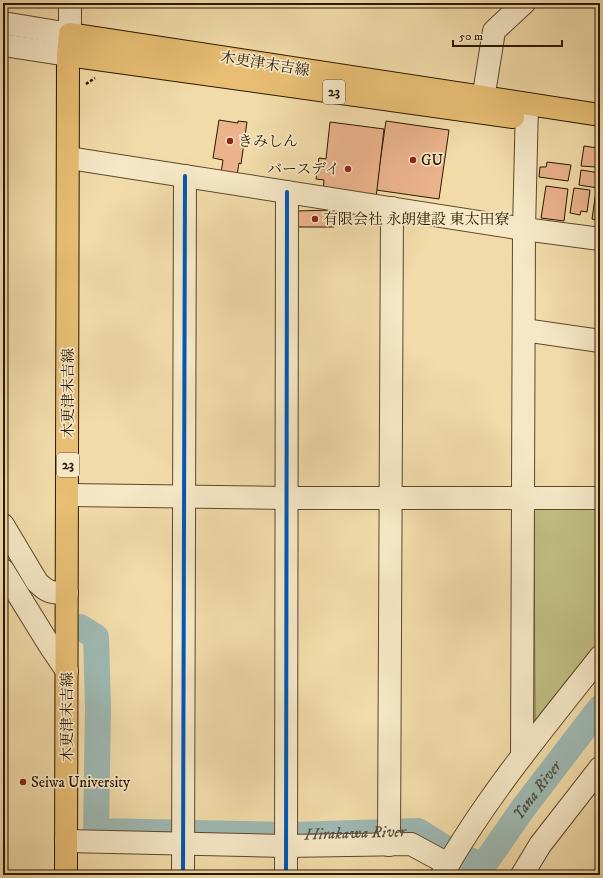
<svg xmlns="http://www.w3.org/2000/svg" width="603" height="878" font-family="'IM FELL DW Pica','Noto Serif JP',serif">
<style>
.green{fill:#c1be83;stroke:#766a42}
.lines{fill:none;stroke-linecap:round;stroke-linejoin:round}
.river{stroke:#9eb9b3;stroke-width:26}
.building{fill:#ebb38c;stroke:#2b1700}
.minor-casing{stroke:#5c482a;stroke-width:24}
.major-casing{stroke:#2b1700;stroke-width:24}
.path{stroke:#2b1700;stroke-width:2.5;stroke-dasharray:3 2;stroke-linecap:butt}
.minor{stroke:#f6e8c7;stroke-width:22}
.major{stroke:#e8be74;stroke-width:22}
.cycleway-casing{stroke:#f6e8c7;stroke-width:6}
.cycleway{stroke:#0057b8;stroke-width:4}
.poi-dot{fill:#8f2418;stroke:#f6e8c7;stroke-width:1.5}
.labels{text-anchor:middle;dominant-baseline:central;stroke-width:3.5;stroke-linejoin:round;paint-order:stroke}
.shield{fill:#f6e8c7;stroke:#68563c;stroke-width:1}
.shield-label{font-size:14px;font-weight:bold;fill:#2b1700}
.street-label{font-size:15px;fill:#2b1700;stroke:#f6e8c7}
.poi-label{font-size:15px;fill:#2b1700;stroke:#f6e8c7;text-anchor:start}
.water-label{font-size:16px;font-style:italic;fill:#53503f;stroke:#f6e8c7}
</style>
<rect width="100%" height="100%" fill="#f1dca9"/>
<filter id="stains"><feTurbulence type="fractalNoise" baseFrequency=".005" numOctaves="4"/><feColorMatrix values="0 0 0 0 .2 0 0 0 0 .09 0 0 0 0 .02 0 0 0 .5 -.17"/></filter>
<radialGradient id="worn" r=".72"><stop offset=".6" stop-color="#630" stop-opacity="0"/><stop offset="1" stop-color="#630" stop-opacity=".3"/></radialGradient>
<path class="green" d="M600 507V647L539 723 535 722 534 509 537 508Z"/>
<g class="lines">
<g class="river">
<path id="s1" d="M80 627 96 637 98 707 96 831 293 835 418 831 453 853 483 866"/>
<path id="s2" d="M479 875 483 866 524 807 600 708"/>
</g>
</g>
<g class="building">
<path d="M219 120 238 123V121L247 122 241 164 239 163 237 175 221 173 223 160 213 158Z"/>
<path d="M386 121 449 130 439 199 376 190Z"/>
<path d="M330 122 384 129 376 198 323 192 324 180 316 179 319 158 326 159Z"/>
<path d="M584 146 598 148 595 167 581 166Z"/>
<path d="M547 162 571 165 568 181 539 177 540 167H546Z"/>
<path d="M581 170 600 173 598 188 579 185Z"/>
<path d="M546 186 568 189 564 221 541 218Z"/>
<path d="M574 188 590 190 587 212 581 211 580 215 570 213Z"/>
<path d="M596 191H600V221L592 219Z"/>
<path d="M334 210V227H296V211Z"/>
</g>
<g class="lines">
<g class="minor-casing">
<g id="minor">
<path d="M3 23 70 34V3"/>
<path d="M3 45 68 55"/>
<path d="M481 112 494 31 524 3"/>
<path d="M69 158 524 229 600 239"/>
<path d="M524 330 600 341"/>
<path d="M68 495 286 498H600"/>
<path d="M3 525 37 582C48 593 52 593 67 593"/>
<path d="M3 570 50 646 67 671"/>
<path d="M522 756 524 229 527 104"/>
<path d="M66 841 286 846 411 844 448 864"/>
<path d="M389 845 392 208"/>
<path d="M183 875 185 176"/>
<path d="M286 875 287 192"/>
<path d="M442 875C486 797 544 728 600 657"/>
<path d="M522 875 540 845 600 768"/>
</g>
</g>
<g class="major-casing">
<g id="major">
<path d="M68 55 513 117"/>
<path d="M66 875 68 55 70 34 600 115"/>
</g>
</g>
<path class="path" d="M86 84 95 78"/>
<use href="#minor" class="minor"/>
<use href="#major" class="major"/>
<g class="cycleway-casing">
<g id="cycleway">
<path d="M183 875 185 176"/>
<path d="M286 875 287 192"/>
</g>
</g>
<use href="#cycleway" class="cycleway"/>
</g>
<g class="poi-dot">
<circle cx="230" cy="141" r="4"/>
<circle cx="413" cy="160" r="4"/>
<circle cx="348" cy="169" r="4"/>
<circle cx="315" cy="219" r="4"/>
<circle cx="23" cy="782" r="4"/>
</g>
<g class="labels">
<g class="shield">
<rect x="323" y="80" width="22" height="24" rx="3"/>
<rect x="57" y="453" width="22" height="24" rx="3"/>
</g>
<g class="shield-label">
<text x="334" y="92">23</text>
<text x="68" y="465">23</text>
</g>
<g class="street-label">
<text transform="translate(265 64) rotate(9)">木更津末吉線</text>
<text transform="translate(68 393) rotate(-90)">木更津末吉線</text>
<text transform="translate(67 717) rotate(-90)">木更津末吉線</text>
</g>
<g class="poi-label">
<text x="238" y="141">きみしん</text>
<text x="421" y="160">GU</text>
<text x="340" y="169" text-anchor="end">バースデイ</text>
<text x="323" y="219">有限会社 永朗建設 東太田寮</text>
<text x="31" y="782">Seiwa University</text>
</g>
<g class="water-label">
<text stroke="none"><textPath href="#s2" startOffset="103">Yana River</textPath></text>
<text stroke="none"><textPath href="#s1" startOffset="472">Hirakawa River</textPath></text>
</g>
</g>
<rect width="603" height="878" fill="none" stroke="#f1dca9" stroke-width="16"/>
<rect x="4" y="4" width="595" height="870" fill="none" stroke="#2b1700" stroke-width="2"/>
<rect x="8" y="8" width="587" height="862" fill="none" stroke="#2b1700"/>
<path d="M453 40v6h109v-6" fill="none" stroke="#2b1700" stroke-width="2"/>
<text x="459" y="40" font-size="12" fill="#2b1700" stroke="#f6e8c7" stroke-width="3" paint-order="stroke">50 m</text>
<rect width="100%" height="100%" filter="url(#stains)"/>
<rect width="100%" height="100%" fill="url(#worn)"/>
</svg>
